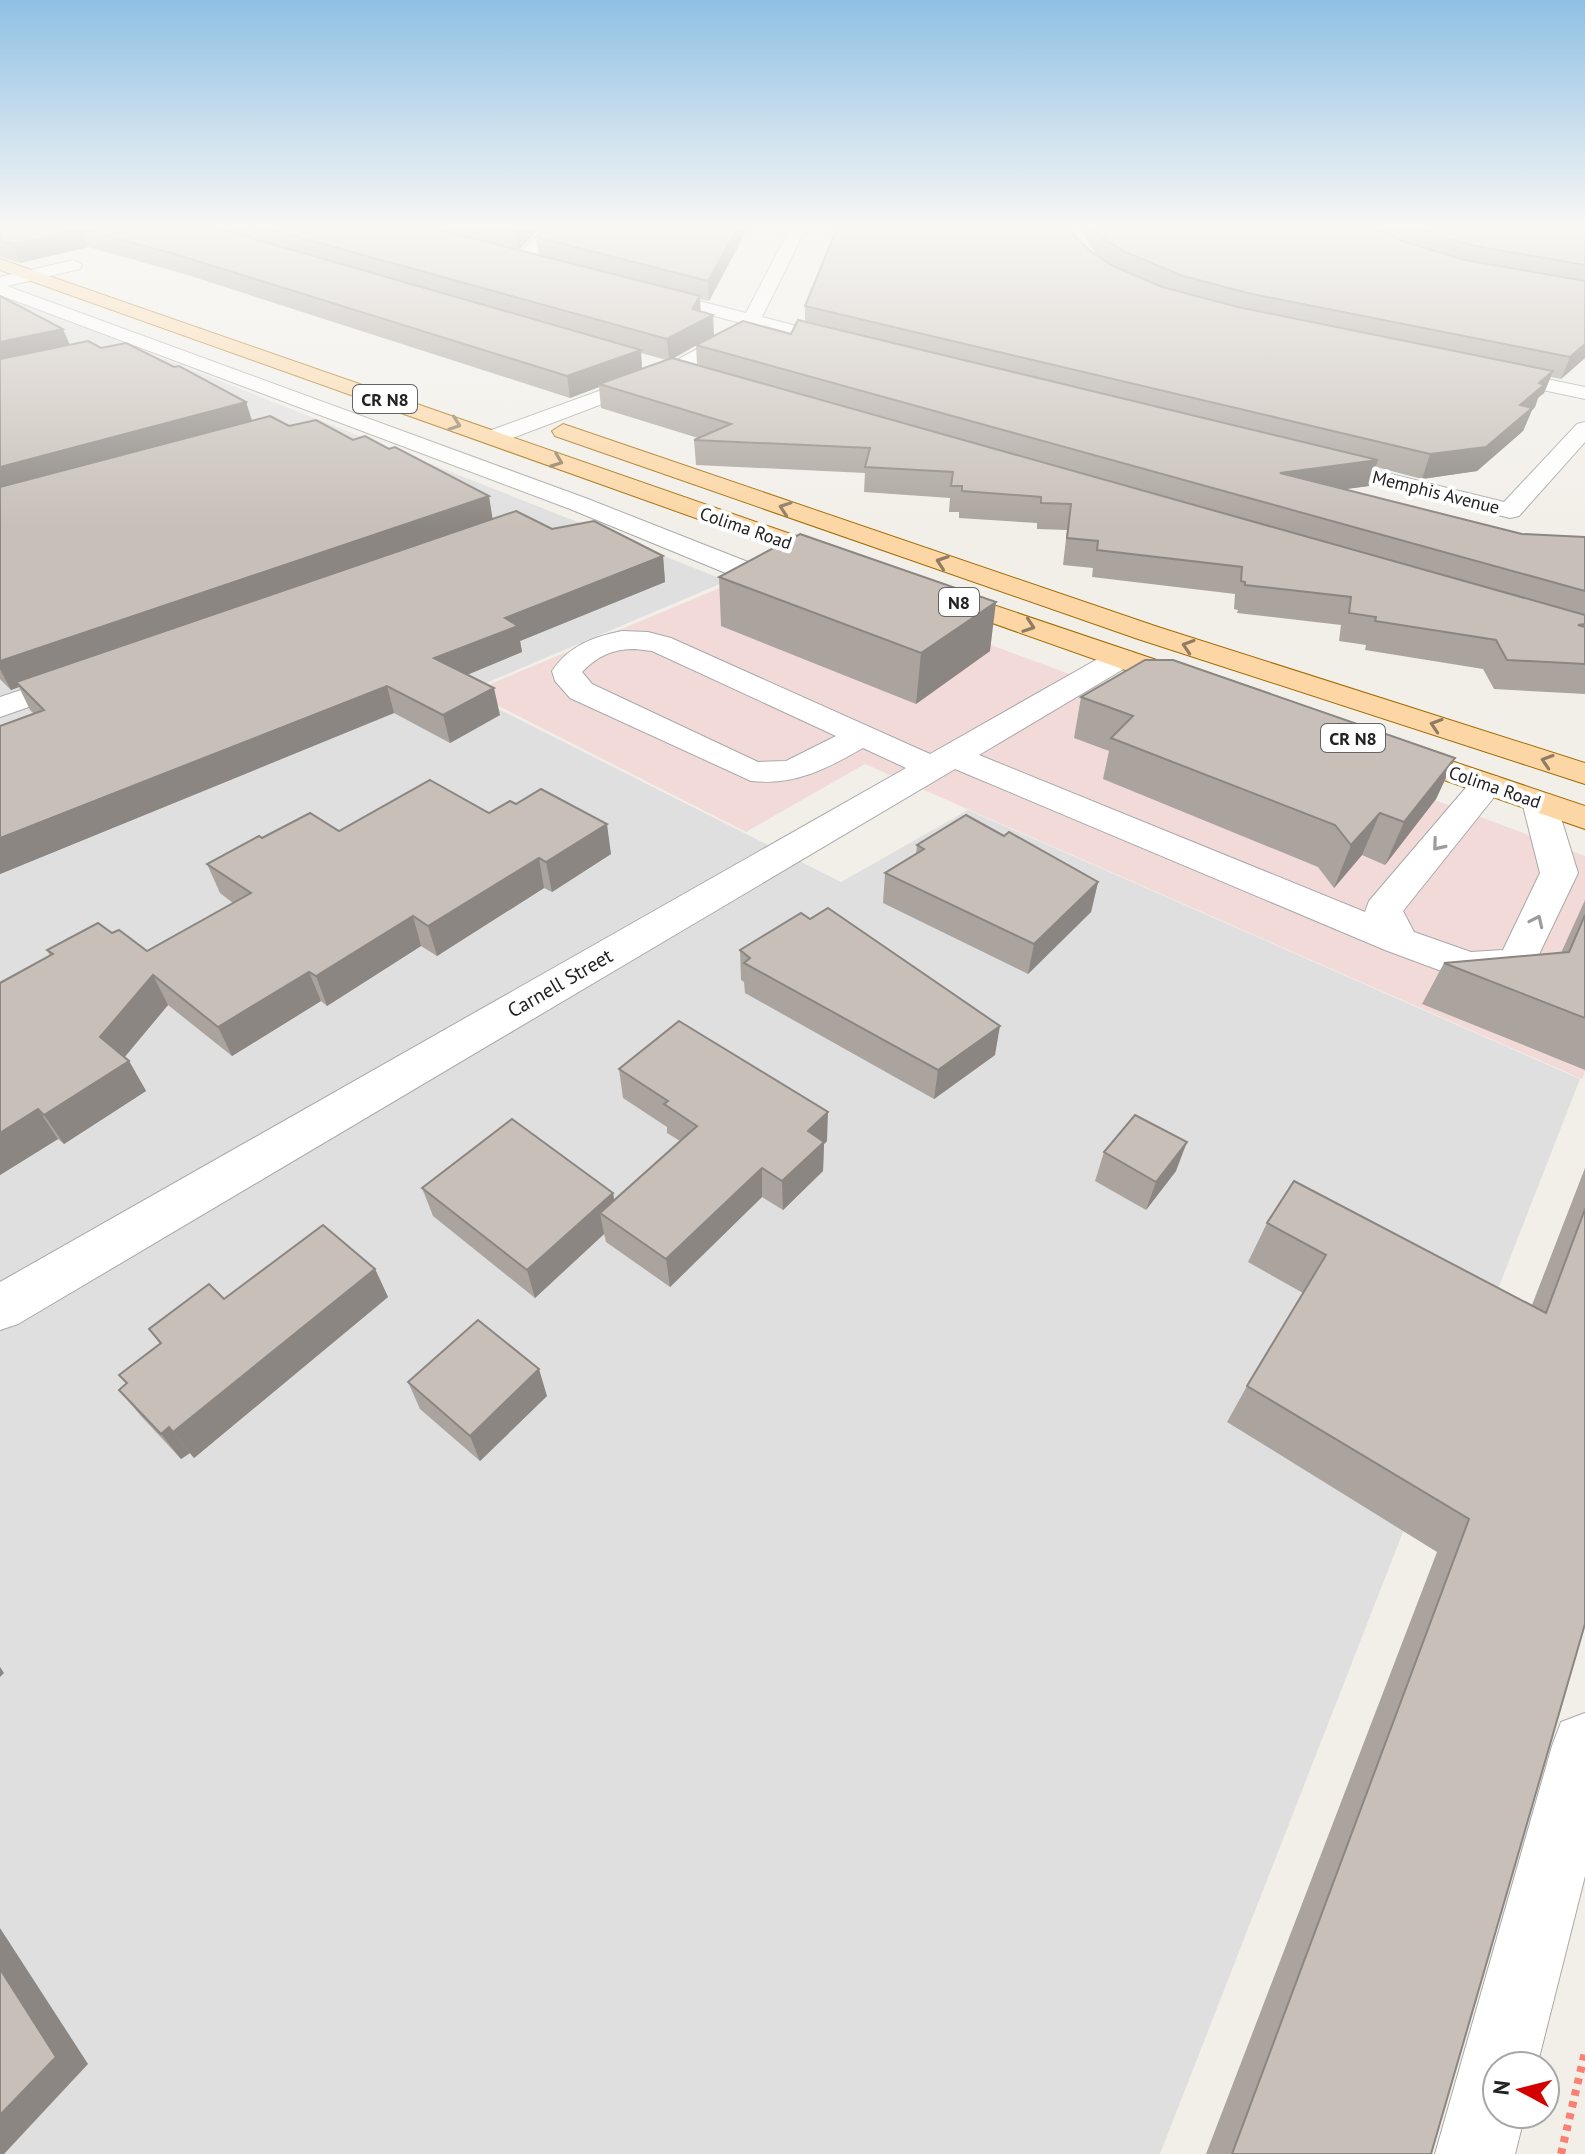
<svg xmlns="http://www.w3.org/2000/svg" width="1585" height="2154" font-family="'PT Sans',sans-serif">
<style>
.residential{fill:#e0dfdf}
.commercial{fill:#f2dad9}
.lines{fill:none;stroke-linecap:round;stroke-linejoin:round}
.minor-casing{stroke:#a9a9a9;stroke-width:2}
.major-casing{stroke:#a06b00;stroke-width:2}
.path{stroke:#fa8072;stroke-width:8;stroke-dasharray:6 6;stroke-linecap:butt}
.minor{fill:#fff;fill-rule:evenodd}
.major{fill:#fcd6a4;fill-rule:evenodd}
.wall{fill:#aba49e;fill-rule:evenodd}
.shaded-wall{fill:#8b8681}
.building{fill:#c7bfb8;stroke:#8b8681;stroke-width:2}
.oneway{stroke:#8f7c63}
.oneway2{stroke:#9c9c9c}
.labels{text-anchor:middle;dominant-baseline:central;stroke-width:8;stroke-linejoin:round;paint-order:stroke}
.shield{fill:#fff;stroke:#646464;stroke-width:2}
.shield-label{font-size:18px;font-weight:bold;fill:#222}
.far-street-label{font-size:18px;fill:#222;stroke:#fff}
.street-label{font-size:20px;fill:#222;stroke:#fff}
</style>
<rect width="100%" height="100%" fill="#f2efe9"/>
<path class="residential" d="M0 294 727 581 465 692 841 882 968 810 1580 1079 1160 2154H0Z"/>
<path class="commercial" d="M775 565 1137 699 1169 701 1585 856V1072L1582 1079 865 764 746 832 471 692Z"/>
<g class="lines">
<g class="minor-casing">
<g id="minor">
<path d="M547 226H564L528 262H516L514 259 516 256Z"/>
<path d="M791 226H807L762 317 859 342 862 346 859 350 852 352 757 327 753 335 676 376 502 442H486L483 437 486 432 662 368 738 327 741 323 638 296 635 292 644 287 746 313Z"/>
<path d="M74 260 82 265 80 269 7 286 588 499 753 564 756 570 753 576H733L570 509 0 295V277Z"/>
<path d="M1489 367 1585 387V399L1482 377 1479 373 1482 369Z"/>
<path d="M1585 422V442L1519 516 1510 518 1306 467 1302 462 1306 457 1314 455 1504 502 1577 424Z"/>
<path d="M622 631 648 632 671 638 930 754 1110 652 1121 649 1132 652 1136 658 1132 664 979 755 1365 912 1369 901 1475 777 1487 774 1499 777 1504 784 1499 791 1403 911 1414 932 1471 952 1503 950 1540 873 1522 802 1527 795 1539 792 1551 795 1556 802 1578 873 1531 971 1469 979 1455 976 1385 950 955 769 18 1324 0 1330V1282L906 768 863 748C827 769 793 786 751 781L570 698 555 681 552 671C569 646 592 637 622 631ZM635 649 652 651 836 736 786 761 758 762 592 684 582 672C597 656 613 649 635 649Z"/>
<path d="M81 670 92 673 96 679 92 685 0 717V697Z"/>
<path d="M1585 1713V1876L1537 2066H1497V2114H1525L1515 2154H1435L1552 1746 1561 1722Z"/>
</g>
</g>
<g class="major-casing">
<g id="major">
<path d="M0 259 851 555 855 561 851 567H833L0 270Z"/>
<path d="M563 424 1158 627 1585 763V784L1138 639 555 436 552 431Z"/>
<path d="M937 586 1204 676 1208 683 1204 690 1193 692 1182 690 927 600 923 594 927 588Z"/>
<path d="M1395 742 1585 806V829L1383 759 1378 752 1383 745Z"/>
</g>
</g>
<path class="path" d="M1561 2154 1585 2052"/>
<use href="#minor" class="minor"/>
<use href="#major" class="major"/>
</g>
<g class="wall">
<path d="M0 226H542L518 250 539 255 536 237 749 226 709 301 700 299V311L714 335 696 345 791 334 805 322V306L1071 232 1089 250 1114 266 1096 254 1078 226H1371L1399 240 1373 226H1585V358L1561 379 1551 377 1544 393 1538 398 1535 407 1532 410 1523 431 1477 471 1422 479 1376 467 1369 486 1344 489 1522 534 1585 537V694L1494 689 1483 669 1365 650 1366 645 1339 641 1341 625 1237 613 1238 610 1234 609 1235 594 1092 577 1093 568 1063 565 1067 530 1037 529V523L959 518V512H949L950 498 864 492 865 473 696 465 694 440 698 438 601 408 599 387 570 398 181 273 88 247 20 263 0 257ZM696 345 697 365 673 358ZM641 353 666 360 642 369Z"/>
<path d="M0 296 70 345 101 348 246 402 252 420 289 426 493 518 552 529 663 556 665 582 520 641 522 652 467 675 500 715 450 743 394 713 0 874V726L34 714 30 710 19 687 11 690 0 679Z"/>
<path d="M719 577 990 651 916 704 721 626Z"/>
<path d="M1081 697 1455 758 1436 799 1385 865 1362 855 1334 888 1318 867 1103 779 1109 751 1074 738Z"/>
<path d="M489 813 611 854 552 892 544 888 437 956 421 946 327 1006 321 1001 232 1056 168 1005 124 1058 129 1061 146 1091 64 1144 58 1139 0 1175V983L50 956 47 950 112 933 147 951 233 903 220 893 207 864 262 838 339 831Z"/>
<path d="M1004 836 1098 882 1091 912 1028 974 883 903 885 873 916 854 917 845Z"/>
<path d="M1585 900V1070L1422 1004 1444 963 1561 953Z"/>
<path d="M740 950 995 1055 934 1099 745 993 744 982 741 980Z"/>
<path d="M619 1069 827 1141 824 1144 823 1171 783 1210 762 1197 670 1287 606 1242 604 1234 535 1298 433 1216 422 1188 613 1193 614 1201 680 1141 667 1133V1127L623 1098Z"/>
<path d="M1104 1152 1176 1171 1146 1210 1095 1181Z"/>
<path d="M1585 1168V1624L1431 2154H1206L1437 1552 1227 1422 1247 1386 1303 1293 1248 1262 1267 1223 1532 1305Z"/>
<path d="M375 1269 388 1297 194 1458 190 1453 181 1459 141 1416 119 1390 126 1384 119 1375 160 1344 149 1329 224 1299Z"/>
<path d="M408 1382 547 1396 480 1461 420 1409Z"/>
</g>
<g class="shaded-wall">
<path d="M521 226H542L518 250 516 231Z"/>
<path d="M739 226H749L709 301 708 281Z"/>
<path d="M81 229 88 247 20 263 13 244Z"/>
<path d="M700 296 701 316 713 315 714 335 669 361 667 339 692 309Z"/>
<path d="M63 329 72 350 0 366V342Z"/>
<path d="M1585 344V358L1561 379 1570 357Z"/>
<path d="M641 350 642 371 599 384V387L570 398 567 376Z"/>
<path d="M1553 371 1544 393 1538 398 1535 407 1532 410 1523 431 1477 471 1422 479 1430 454 1520 405 1539 383Z"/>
<path d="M246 402 253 425 0 495V467Z"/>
<path d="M1378 460 1369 486 1273 499 1280 473Z"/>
<path d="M489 496 493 521 16 682 19 687 11 690 0 669V661Z"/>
<path d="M663 556 665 582 520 641 522 652 440 686 434 658 505 618Z"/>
<path d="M996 602 990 651 916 704 921 653Z"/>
<path d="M387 686 394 713 0 874V838Z"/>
<path d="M494 688 500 715 450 743 443 715Z"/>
<path d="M1455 758 1436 799 1385 865 1404 822Z"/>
<path d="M1380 813 1362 855 1334 888 1351 845Z"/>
<path d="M607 824 611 854 552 892 546 862Z"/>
<path d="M539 858 544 888 437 956 428 926Z"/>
<path d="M1098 882 1091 912 1028 974 1034 944Z"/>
<path d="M413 916 421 946 327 1006 316 976Z"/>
<path d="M309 972 321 1001 232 1056 218 1027Z"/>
<path d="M153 975 168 1005 117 1066 100 1037Z"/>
<path d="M1000 1026 995 1055 934 1099 938 1070Z"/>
<path d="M129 1061 146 1091 64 1144 44 1115Z"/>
<path d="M38 1109 58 1139 0 1175V1133Z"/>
<path d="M828 1112 827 1141 824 1144 823 1171 783 1210 782 1181 808 1131Z"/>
<path d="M1187 1142 1176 1171 1146 1210 1156 1182Z"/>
<path d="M762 1168V1197L670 1287 666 1259Z"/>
<path d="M613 1193 618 1222 600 1213 604 1234 535 1298 527 1270Z"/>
<path d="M375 1269 388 1297 194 1458 173 1432Z"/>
<path d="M539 1369 547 1396 480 1461 470 1436Z"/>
<path d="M169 1427 190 1453 181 1459 161 1434Z"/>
<path d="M0 1667 4 1673 0 1677Z"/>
<path d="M0 1928 88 2064 4 2154H0Z"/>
</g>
<g class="building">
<path d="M0 226H209L641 350 567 376 175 254 81 229 13 244 0 241Z"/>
<path d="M258 226H424L700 296 692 309 713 315 667 339Z"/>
<path d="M493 226H521L516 231Z"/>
<path d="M548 226H739L708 281 536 237Z"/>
<path d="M838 226H1068L1071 232 1089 250 1111 265 1162 287 1238 307 1553 371 1539 383 1544 385 1520 405 1532 408 1486 447 1430 454 805 306Z"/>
<path d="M1093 226H1371L1399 240 1465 260 1585 281V344L1570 357 1252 294 1183 276 1123 251 1099 235Z"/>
<path d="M1413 226H1585V265L1475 246 1420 230Z"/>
<path d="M0 296 63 329 0 342Z"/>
<path d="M798 320 1378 460 1280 473 1522 534 1585 537V591L696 345 743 321 791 334Z"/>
<path d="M88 341 101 348 126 343 174 367 179 366 246 402 0 467V359Z"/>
<path d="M672 358 1585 615V624L1578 625 1585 627V664L1507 660 1496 640 1375 621 1376 617 1349 613 1351 597 1245 585V582L1241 581 1242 567 1097 550 1098 541 1067 538 1071 504 1041 503V497L962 491V486H951L953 472 865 467 870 448 694 440 731 424 599 384Z"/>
<path d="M270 416 289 426 316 420 353 440 365 436 389 449 395 447 489 496 0 661V487Z"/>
<path d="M516 511 552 529 594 521 663 556 505 618 518 626 434 658 494 688 443 715 387 686 0 838V726L44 710 16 682Z"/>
<path d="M800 534 996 602 921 653 719 577Z"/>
<path d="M1145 660H1173L1455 758 1404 822 1380 813 1351 845 1335 825 1111 738 1133 716 1081 697Z"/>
<path d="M430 780 489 813 510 801 516 804 541 789 607 824 546 862 539 858 428 926 413 916 316 976 309 972 218 1027 153 975 100 1037 129 1061 44 1115 38 1109 0 1133V983L53 954 47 950 98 923 112 933 119 930 147 951 251 893 207 864 259 836 262 838 310 813 339 831Z"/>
<path d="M966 815 1004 836 1009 832 1098 882 1034 944 885 873 924 849 917 845Z"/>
<path d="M828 908 1000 1026 938 1070 744 963 750 958 740 950 801 913 810 919Z"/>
<path d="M1585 915V1018L1444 963 1569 952Z"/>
<path d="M679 1021 828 1112 808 1131 824 1142 782 1181 762 1168 666 1259 600 1213 697 1126 664 1104 668 1101 619 1069Z"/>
<path d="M1135 1115 1187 1142 1156 1182 1104 1152Z"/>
<path d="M512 1119 613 1193 527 1270 422 1188Z"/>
<path d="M1294 1181 1546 1313 1585 1209V1624L1431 2154H1232L1469 1519 1247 1386 1326 1255 1267 1223Z"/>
<path d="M323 1225 375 1269 173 1432 169 1427 161 1434 119 1390 127 1383 119 1375 161 1343 149 1329 209 1284 224 1299Z"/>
<path d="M478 1320 539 1369 470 1436 408 1382Z"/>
<path d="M0 1969 56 2057 0 2115Z"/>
</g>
<defs><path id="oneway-chevron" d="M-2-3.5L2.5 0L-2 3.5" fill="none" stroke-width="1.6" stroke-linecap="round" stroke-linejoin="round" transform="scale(2)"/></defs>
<g class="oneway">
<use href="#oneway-chevron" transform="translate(455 424) rotate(19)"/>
<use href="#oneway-chevron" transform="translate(557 461) rotate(21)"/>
<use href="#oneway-chevron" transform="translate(785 508) rotate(-161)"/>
<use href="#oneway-chevron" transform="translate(942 562) rotate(-161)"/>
<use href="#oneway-chevron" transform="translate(1029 626) rotate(19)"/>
<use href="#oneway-chevron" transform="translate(1188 646) rotate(-162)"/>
<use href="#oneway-chevron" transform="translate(1436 725) rotate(-162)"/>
<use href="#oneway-chevron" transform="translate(1547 761) rotate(-162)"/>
</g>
<g class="oneway2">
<use href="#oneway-chevron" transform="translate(1438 845) rotate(130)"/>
<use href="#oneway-chevron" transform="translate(1537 921) rotate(-65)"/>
</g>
<linearGradient id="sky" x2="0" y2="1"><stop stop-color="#8fc0e4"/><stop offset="0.43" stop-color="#f9f8f5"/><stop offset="1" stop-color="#f9f8f5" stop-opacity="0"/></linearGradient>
<rect width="1585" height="528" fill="url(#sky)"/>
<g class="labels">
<g class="shield">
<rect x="353" y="385" width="64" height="28" rx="6"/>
<rect x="939" y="588" width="40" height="28" rx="6"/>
<rect x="1321" y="724" width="64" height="28" rx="6"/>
</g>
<g class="shield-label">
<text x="385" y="399">CR N8</text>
<text x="959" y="602">N8</text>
<text x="1353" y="738">CR N8</text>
</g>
<g class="far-street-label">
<text transform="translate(1436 492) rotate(14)">Memphis Avenue</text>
<text transform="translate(746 528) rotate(19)">Colima Road</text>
<text transform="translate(1495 787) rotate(19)">Colima Road</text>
</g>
<g class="street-label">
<text transform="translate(560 983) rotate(-30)">Carnell Street</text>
</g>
</g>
<g transform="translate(1521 2090) rotate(277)"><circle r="38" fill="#ffffff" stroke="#a7a7a7" stroke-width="2"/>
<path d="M0-6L14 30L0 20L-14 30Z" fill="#d40000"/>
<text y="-12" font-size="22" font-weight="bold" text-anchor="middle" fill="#222222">N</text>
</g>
</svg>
